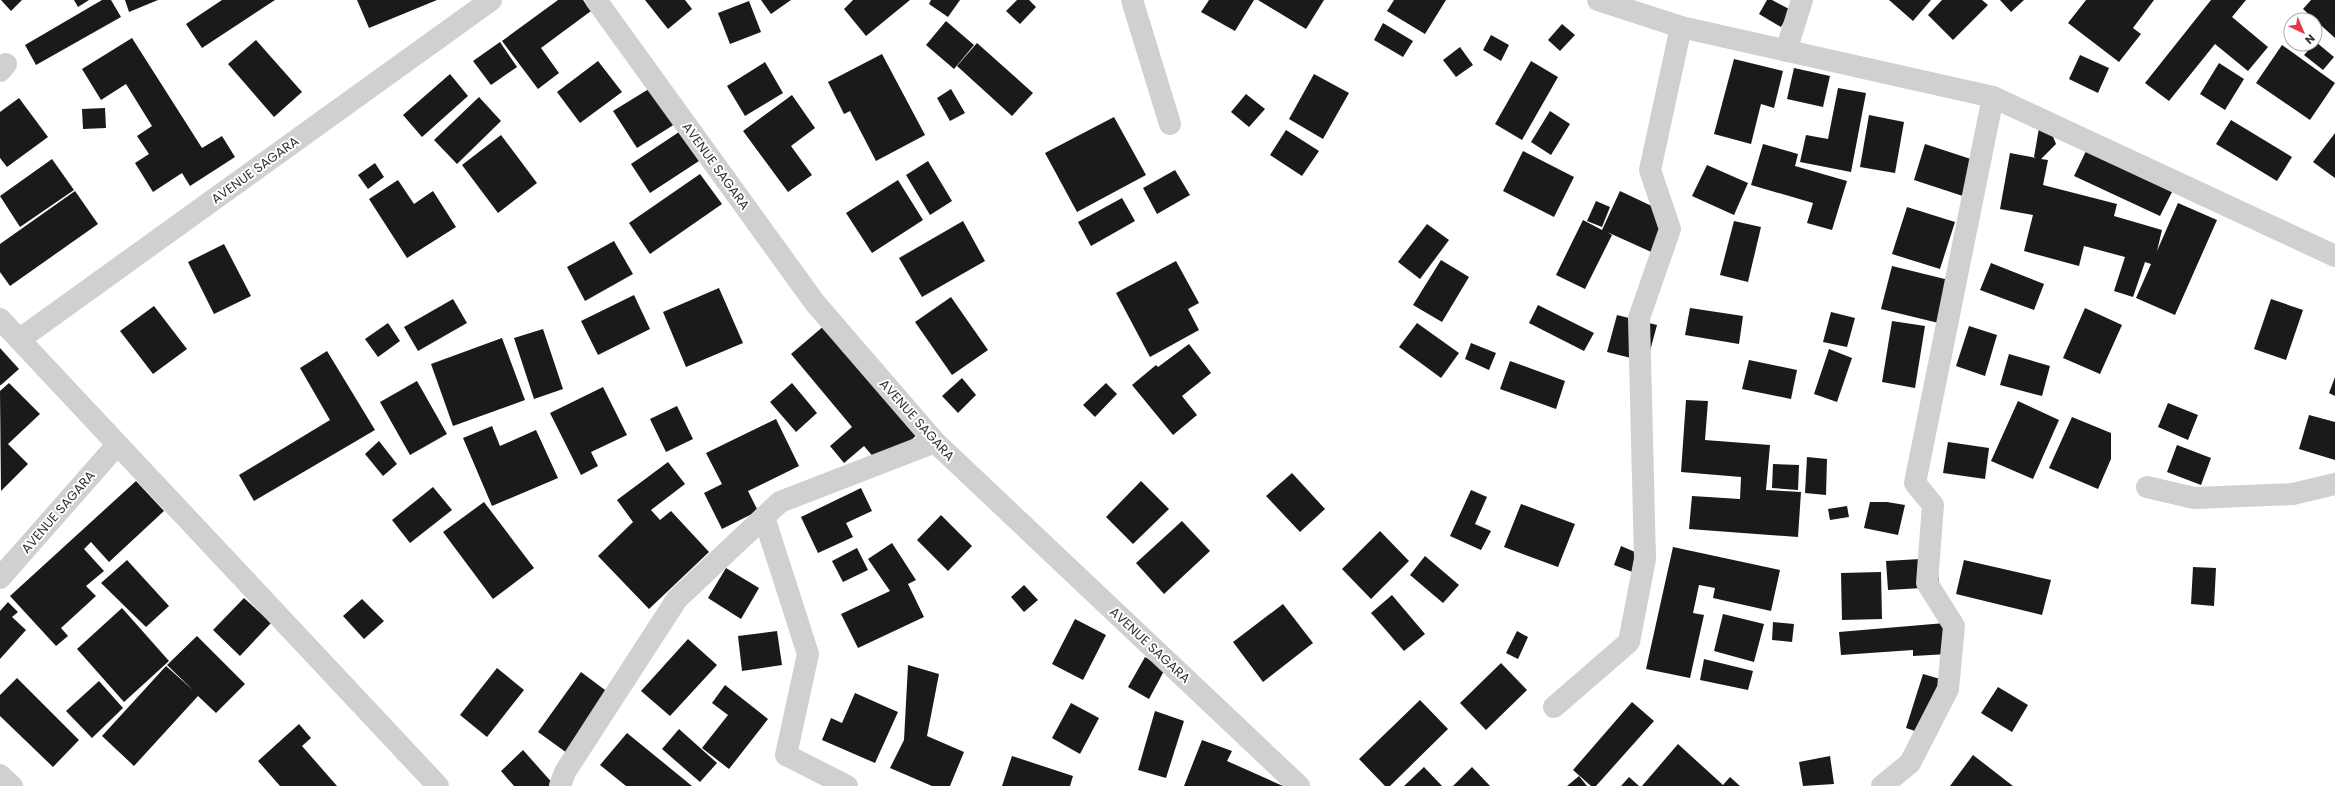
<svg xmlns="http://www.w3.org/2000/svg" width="2335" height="786" font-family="Poppins,sans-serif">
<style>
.building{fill:#1a1a1a}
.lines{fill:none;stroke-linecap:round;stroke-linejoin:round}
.minor{stroke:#d0d0d0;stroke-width:22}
.labels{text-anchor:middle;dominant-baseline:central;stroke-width:4;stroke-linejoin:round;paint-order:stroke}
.street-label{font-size:13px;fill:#333;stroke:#fff}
</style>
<rect width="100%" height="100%" fill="#fff"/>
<g class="building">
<path d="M1 0H22L11 11Z"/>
<path d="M74 0H89L78 7Z"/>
<path d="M102 0H111L121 17 36 65 25 45Z"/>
<path d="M125 0H158L129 12Z"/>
<path d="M222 0H275L202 48 186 24Z"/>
<path d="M357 0H437L369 28Z"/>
<path d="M558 0H583L591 11 541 48 559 73 538 89 502 41Z"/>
<path d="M645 0H685L692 9 668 29Z"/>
<path d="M761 0H791L771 14Z"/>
<path d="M853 0H910L866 36 844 9Z"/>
<path d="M931 0H960L948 17 929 4Z"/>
<path d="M1017 0H1029L1036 7 1020 24 1006 11Z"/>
<path d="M1209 0H1254L1235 31 1201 12Z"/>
<path d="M1258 0H1324L1306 29Z"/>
<path d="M1394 0H1446L1425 34 1387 11Z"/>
<path d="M1767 0H1772L1791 10 1781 27 1759 14Z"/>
<path d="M1889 0H1931L1913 21Z"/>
<path d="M1942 0H1982L1988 5 1953 40 1928 15Z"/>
<path d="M2000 0H2024L2011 12Z"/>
<path d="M2086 0H2154L2133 28 2141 34 2119 62 2068 23Z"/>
<path d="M2211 0H2246L2232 17 2268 47 2248 71 2215 44 2169 101 2145 83Z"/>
<path d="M2311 0H2335V38L2303 9Z"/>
<path d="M749 1 761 32 730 44 718 13Z"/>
<path d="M946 21 974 45 954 69 926 45Z"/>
<path d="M1383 23 1413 41 1403 57 1374 40Z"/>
<path d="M1562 24 1575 35 1560 51 1548 40Z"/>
<path d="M1491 35 1509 45 1501 61 1483 50Z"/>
<path d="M132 38 202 148 222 136 235 157 190 186 182 173 153 192 135 163 149 154 137 136 152 126 126 84 101 100 82 69Z"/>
<path d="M256 40 302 92 274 117 228 64Z"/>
<path d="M500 42 517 67 491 85 473 61Z"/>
<path d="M2316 42 2334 57 2323 70 2304 55Z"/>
<path d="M977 43 1033 93 1012 116 957 66Z"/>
<path d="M2282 45 2335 83 2310 120 2256 83Z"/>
<path d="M1460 47 1473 65 1456 77 1443 60Z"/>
<path d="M882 54 925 135 876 161 850 111 844 114 828 82Z"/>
<path d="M2080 55 2109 68 2098 93 2069 79Z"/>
<path d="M1734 59 1783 71 1774 108 1761 104 1751 144 1714 134Z"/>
<path d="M598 61 622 92 580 123 557 92Z"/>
<path d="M1531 61 1558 77 1522 140 1495 124Z"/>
<path d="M765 62 783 93 745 116 727 86Z"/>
<path d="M2219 63 2244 79 2225 110 2200 94Z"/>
<path d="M1794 68 1830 76 1823 107 1787 99Z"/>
<path d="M450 74 468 96 422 137 403 115Z"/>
<path d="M1314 74 1349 93 1323 139 1289 119Z"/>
<path d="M652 87 675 124 637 148 613 111Z"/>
<path d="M1838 88 1866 93 1851 172 1800 162 1806 135 1828 139Z"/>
<path d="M951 89 965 113 950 121 937 98Z"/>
<path d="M1246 94 1265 109 1249 127 1231 112Z"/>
<path d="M792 95 815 128 791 146 812 175 788 192 743 131Z"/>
<path d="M479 97 501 121 457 164 434 140Z"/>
<path d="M19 98 48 137 7 167 0 158V112Z"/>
<path d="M105 108 106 128 83 129 82 109Z"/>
<path d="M1550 111 1570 124 1551 155 1531 142Z"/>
<path d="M1869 115 1904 122 1895 173 1860 167Z"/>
<path d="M1114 117 1146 175 1077 212 1045 153Z"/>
<path d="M2231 120 2292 157 2277 181 2216 144Z"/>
<path d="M2048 124 2056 144 2041 159 2048 160 2043 185 2117 204 2114 216 2162 230 2157 251 2178 203 2217 220 2175 315 2136 298 2151 264 2145 262 2133 297 2114 291 2125 257 2084 246 2079 266 2024 251 2033 215 2000 209 2010 153 2036 158 2034 157 2039 128Z"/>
<path d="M1286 130 1319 151 1302 176 1270 155Z"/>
<path d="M679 132 699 161 650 193 631 164Z"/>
<path d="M2335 133V178L2313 162Z"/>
<path d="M501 135 537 183 498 213 462 165Z"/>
<path d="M1763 144 1798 154 1795 166 1847 181 1832 230 1807 223 1813 203 1751 185Z"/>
<path d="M1925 144 1986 164 1975 200 1914 180Z"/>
<path d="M2088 147 2172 192 2160 216 2074 176Z"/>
<path d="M1523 151 1574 177 1554 217 1503 191Z"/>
<path d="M52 159 74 190 20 227 0 196Z"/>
<path d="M928 161 952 201 930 215 906 175Z"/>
<path d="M375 163 384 177 368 189 358 175Z"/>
<path d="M1707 165 1748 183 1734 215 1692 196Z"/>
<path d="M1175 170 1190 195 1157 214 1143 188Z"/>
<path d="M700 174 722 204 650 254 629 223Z"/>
<path d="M398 180 414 204 433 191 456 227 407 258 369 199Z"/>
<path d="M898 180 923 220 872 253 846 213Z"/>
<path d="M75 191 98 224 10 286 0 272V244Z"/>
<path d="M1620 191 1675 217 1658 255 1607 232 1612 235 1585 289 1556 275 1583 220 1602 230Z"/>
<path d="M1122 198 1135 221 1091 246 1078 222Z"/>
<path d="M1596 201 1610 207 1602 227 1587 221Z"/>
<path d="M1907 207 1955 222 1940 269 1892 254Z"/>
<path d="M963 221 985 261 922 297 899 258Z"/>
<path d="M1734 221 1761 227 1748 282 1720 275Z"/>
<path d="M1427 224 1449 240 1420 279 1398 262Z"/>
<path d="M614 241 633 274 585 301 567 267Z"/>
<path d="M224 244 251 296 214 314 188 262Z"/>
<path d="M1441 260 1469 277 1442 322 1413 305Z"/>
<path d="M1176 261 1199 303 1188 309 1199 330 1150 357 1116 293Z"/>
<path d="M1991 263 2044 284 2034 310 1980 290Z"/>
<path d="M1892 266 1965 284 1955 327 1881 309Z"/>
<path d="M719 288 743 343 686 367 663 312Z"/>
<path d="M634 295 650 329 598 355 581 321Z"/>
<path d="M951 297 988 350 952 375 915 322Z"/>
<path d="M453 299 467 323 418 351 404 327Z"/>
<path d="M2271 299 2303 310 2286 360 2254 349Z"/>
<path d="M1538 305 1594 333 1584 351 1529 323Z"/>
<path d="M154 306 187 349 153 374 120 331Z"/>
<path d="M1690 308 1743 316 1739 344 1685 335Z"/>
<path d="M2085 308 2122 325 2100 374 2063 358Z"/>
<path d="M1831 312 1855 318 1847 347 1823 342Z"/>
<path d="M1617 315 1657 325 1647 362 1607 352Z"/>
<path d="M1892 321 1925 326 1915 388 1882 382Z"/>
<path d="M388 323 400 341 378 357 365 339Z"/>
<path d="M1417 323 1459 353 1441 378 1399 347Z"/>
<path d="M825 325 918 434 881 466 864 446 844 463 830 446 852 427 791 354Z"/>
<path d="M1969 326 1997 335 1985 376 1956 366Z"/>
<path d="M543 329 563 389 534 399 514 338Z"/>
<path d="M502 338 525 400 453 426 431 364Z"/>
<path d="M1471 343 1496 353 1489 370 1465 359Z"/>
<path d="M1189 344 1211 373 1182 396 1197 415 1173 435 1132 385 1156 365 1158 367Z"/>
<path d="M0 348 19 369 1 385H0Z"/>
<path d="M1829 349 1852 358 1837 402 1814 394Z"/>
<path d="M327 351 375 430 254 501 239 475 330 420 300 368Z"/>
<path d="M2009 354 2050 366 2042 396 2000 385Z"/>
<path d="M1749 360 1797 370 1791 399 1742 389Z"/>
<path d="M1510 361 1565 381 1556 409 1500 389Z"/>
<path d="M2335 377V396L2329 393Z"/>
<path d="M962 378 976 395 958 413 942 396Z"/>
<path d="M417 381 447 434 410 455 380 402Z"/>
<path d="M9 383 40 414 8 444 28 464 1 491 0 391Z"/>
<path d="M792 383 817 413 796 432 770 402Z"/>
<path d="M1106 383 1117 394 1095 417 1083 405Z"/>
<path d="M603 387 627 435 591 452 598 466 581 475 550 413Z"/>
<path d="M1686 400 1708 401 1705 440 1770 445 1766 490 1801 492 1798 537 1689 529 1692 496 1740 499 1741 477 1681 472Z"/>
<path d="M2018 401 2059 420 2033 479 1991 461Z"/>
<path d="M2168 403 2198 415 2188 440 2158 427Z"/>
<path d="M677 406 693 439 666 452 650 419Z"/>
<path d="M2309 415 2335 422V460L2299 449Z"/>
<path d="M2072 417 2111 433V459L2098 489 2049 468Z"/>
<path d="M776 419 799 466 748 491 758 511 722 529 704 493 722 484 706 453Z"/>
<path d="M492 426 500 446 536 430 558 478 492 506 463 438Z"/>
<path d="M379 441 397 464 383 476 365 454Z"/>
<path d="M1948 442 1989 448 1985 479 1943 473Z"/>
<path d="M2177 445 2211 458 2201 485 2167 472Z"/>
<path d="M1807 457 1827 459 1826 495 1805 493Z"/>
<path d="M668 462 685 484 651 510 660 520 671 511 709 552 649 609 598 556 633 522 617 500Z"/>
<path d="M1773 464 1799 465 1798 490 1772 488Z"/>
<path d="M1292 473 1325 509 1300 532 1266 496Z"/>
<path d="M136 481 164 511 109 562 91 542 84 549 104 571 86 586 96 596 61 628 68 636 56 646 10 596Z"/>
<path d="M1141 481 1169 509 1133 544 1106 517Z"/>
<path d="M433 487 452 510 410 543 392 520Z"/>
<path d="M861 488 872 511 846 523 853 537 818 553 801 517Z"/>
<path d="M1471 490 1487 497 1475 524 1491 531 1481 550 1450 536Z"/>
<path d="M484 502 534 568 493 599 443 532Z"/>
<path d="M1870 502H1887L1905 505 1898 535 1864 528Z"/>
<path d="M1521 504 1575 524 1558 567 1504 547Z"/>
<path d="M1847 506 1849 517 1830 520 1828 509Z"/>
<path d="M941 515 972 546 948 571 917 540Z"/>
<path d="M1182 521 1210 551 1164 594 1136 563Z"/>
<path d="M1380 531 1409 561 1371 599 1342 569Z"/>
<path d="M892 543 916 580 908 584 924 617 858 648 841 614 890 591 868 559Z"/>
<path d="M1621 546 1642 555 1635 573 1614 565Z"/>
<path d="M1673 547 1780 570 1771 611 1713 598 1715 588 1699 585 1693 613 1704 615 1690 678 1646 669Z"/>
<path d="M857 548 868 570 843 582 832 561Z"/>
<path d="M1425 556 1459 585 1443 603 1410 575Z"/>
<path d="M1937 558 1939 587 1888 590 1886 561Z"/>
<path d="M127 560 169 606 146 627 101 583Z"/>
<path d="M1964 560 2051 580 2042 615 1956 594Z"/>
<path d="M2193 567 2216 568 2214 606 2191 604Z"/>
<path d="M726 568 759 588 741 619 708 598Z"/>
<path d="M1881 572 1882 619 1842 620 1841 573Z"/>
<path d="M1024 585 1038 600 1024 612 1011 597Z"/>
<path d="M1392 595 1425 634 1404 651 1371 613Z"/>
<path d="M244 598 271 623 240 656 213 630Z"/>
<path d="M362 599 384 621 364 639 343 616Z"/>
<path d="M8 602 18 612 12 617 26 630 0 659V611Z"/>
<path d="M1283 604 1313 643 1263 682 1233 642Z"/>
<path d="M122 608 169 661 124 702 77 649Z"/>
<path d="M1723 614 1764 624 1754 662 1714 651Z"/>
<path d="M1075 619 1106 635 1083 680 1052 664Z"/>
<path d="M1773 622 1794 624 1792 642 1772 640Z"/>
<path d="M1945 623 1948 654 1913 656V650L1841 655 1839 632Z"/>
<path d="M777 631 782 665 742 671 738 636Z"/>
<path d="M1517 631 1528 637 1518 659 1506 653Z"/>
<path d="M197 636 245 684 216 713 198 696 134 766 102 736 166 666 194 691 167 665Z"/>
<path d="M688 639 717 665 670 716 641 691Z"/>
<path d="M1145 657 1165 669 1149 699 1128 687Z"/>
<path d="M1704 659 1753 671 1748 690 1700 680Z"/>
<path d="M1501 663 1527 690 1486 730 1460 703Z"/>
<path d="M908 665 939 674 927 736 964 752 950 786H932L890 768 904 740Z"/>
<path d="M497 668 524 690 487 737 460 715Z"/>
<path d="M581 672 609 693 567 753 538 732Z"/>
<path d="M1923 674 1947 681 1930 736 1906 728Z"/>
<path d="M17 678 79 740 53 767 0 716V695Z"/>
<path d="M99 681 123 708 92 738 66 711Z"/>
<path d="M725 685 768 719 729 769 702 748 728 715 712 703Z"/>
<path d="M1998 687 2028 705 2012 732 1981 713Z"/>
<path d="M855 693 898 712 875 763 822 740 831 718 842 723Z"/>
<path d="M1420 700 1448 729 1390 786H1385L1359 759Z"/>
<path d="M1632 702 1654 721 1596 786H1591L1573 770Z"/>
<path d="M1071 703 1099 718 1080 754 1052 738Z"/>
<path d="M1155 711 1184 721 1166 778 1138 770Z"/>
<path d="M299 724 311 738 302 746 337 786H280L258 761Z"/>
<path d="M679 729 717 763 700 782 662 749Z"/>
<path d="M627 733 692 786H626L600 765Z"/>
<path d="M1202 740 1232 751 1227 761 1283 786H1184Z"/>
<path d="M1678 744 1723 785 1730 777 1740 786H1642Z"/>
<path d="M523 750 555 786H514L501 771Z"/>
<path d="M1973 755 2013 786H1950Z"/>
<path d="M1012 756 1073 776 1070 786H1002Z"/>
<path d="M1830 756 1834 784 1803 786 1799 762Z"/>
<path d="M1424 767 1442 786H1404Z"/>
<path d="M1472 767 1490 786H1453Z"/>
<path d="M1579 776 1587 786H1567Z"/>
<path d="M1629 777 1639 786H1621Z"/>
</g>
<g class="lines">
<g class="minor">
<path d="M596 0 815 303 935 442 1299 786"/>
<path d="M1132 0 1170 124"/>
<path d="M1598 0 1681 27 1993 97 2335 256"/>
<path d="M1786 51 1802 0"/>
<path d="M0 71 6 64"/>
<path d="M0 319 438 786"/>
<path d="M20 339 491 0"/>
<path d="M2147 487 2194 498 2293 494 2335 484"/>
<path d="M764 517 808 654 786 755 847 786"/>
<path d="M0 578 117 445"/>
<path d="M1554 707 1629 642 1645 559 1639 318 1670 229 1650 170 1681 27"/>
<path d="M0 775 12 786"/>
<path d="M560 786 565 772 677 599 780 502 935 442"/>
<path d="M1882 786 1910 763 1948 689 1954 626 1927 583 1933 505 1915 483 1993 97"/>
</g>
</g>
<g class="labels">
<g class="street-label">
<text transform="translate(716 166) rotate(54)">AVENUE SAGARA</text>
<text transform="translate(255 170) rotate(-36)">AVENUE SAGARA</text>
<text transform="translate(917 420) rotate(48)">AVENUE SAGARA</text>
<text transform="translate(58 512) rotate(-49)">AVENUE SAGARA</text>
<text transform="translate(1150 645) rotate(43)">AVENUE SAGARA</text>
</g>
</g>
<g transform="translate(2303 32) rotate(136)"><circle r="19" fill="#ffffff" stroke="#adadad"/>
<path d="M0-3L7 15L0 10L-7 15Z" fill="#e63946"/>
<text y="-6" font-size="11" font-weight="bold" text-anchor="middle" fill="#333333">N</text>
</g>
</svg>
